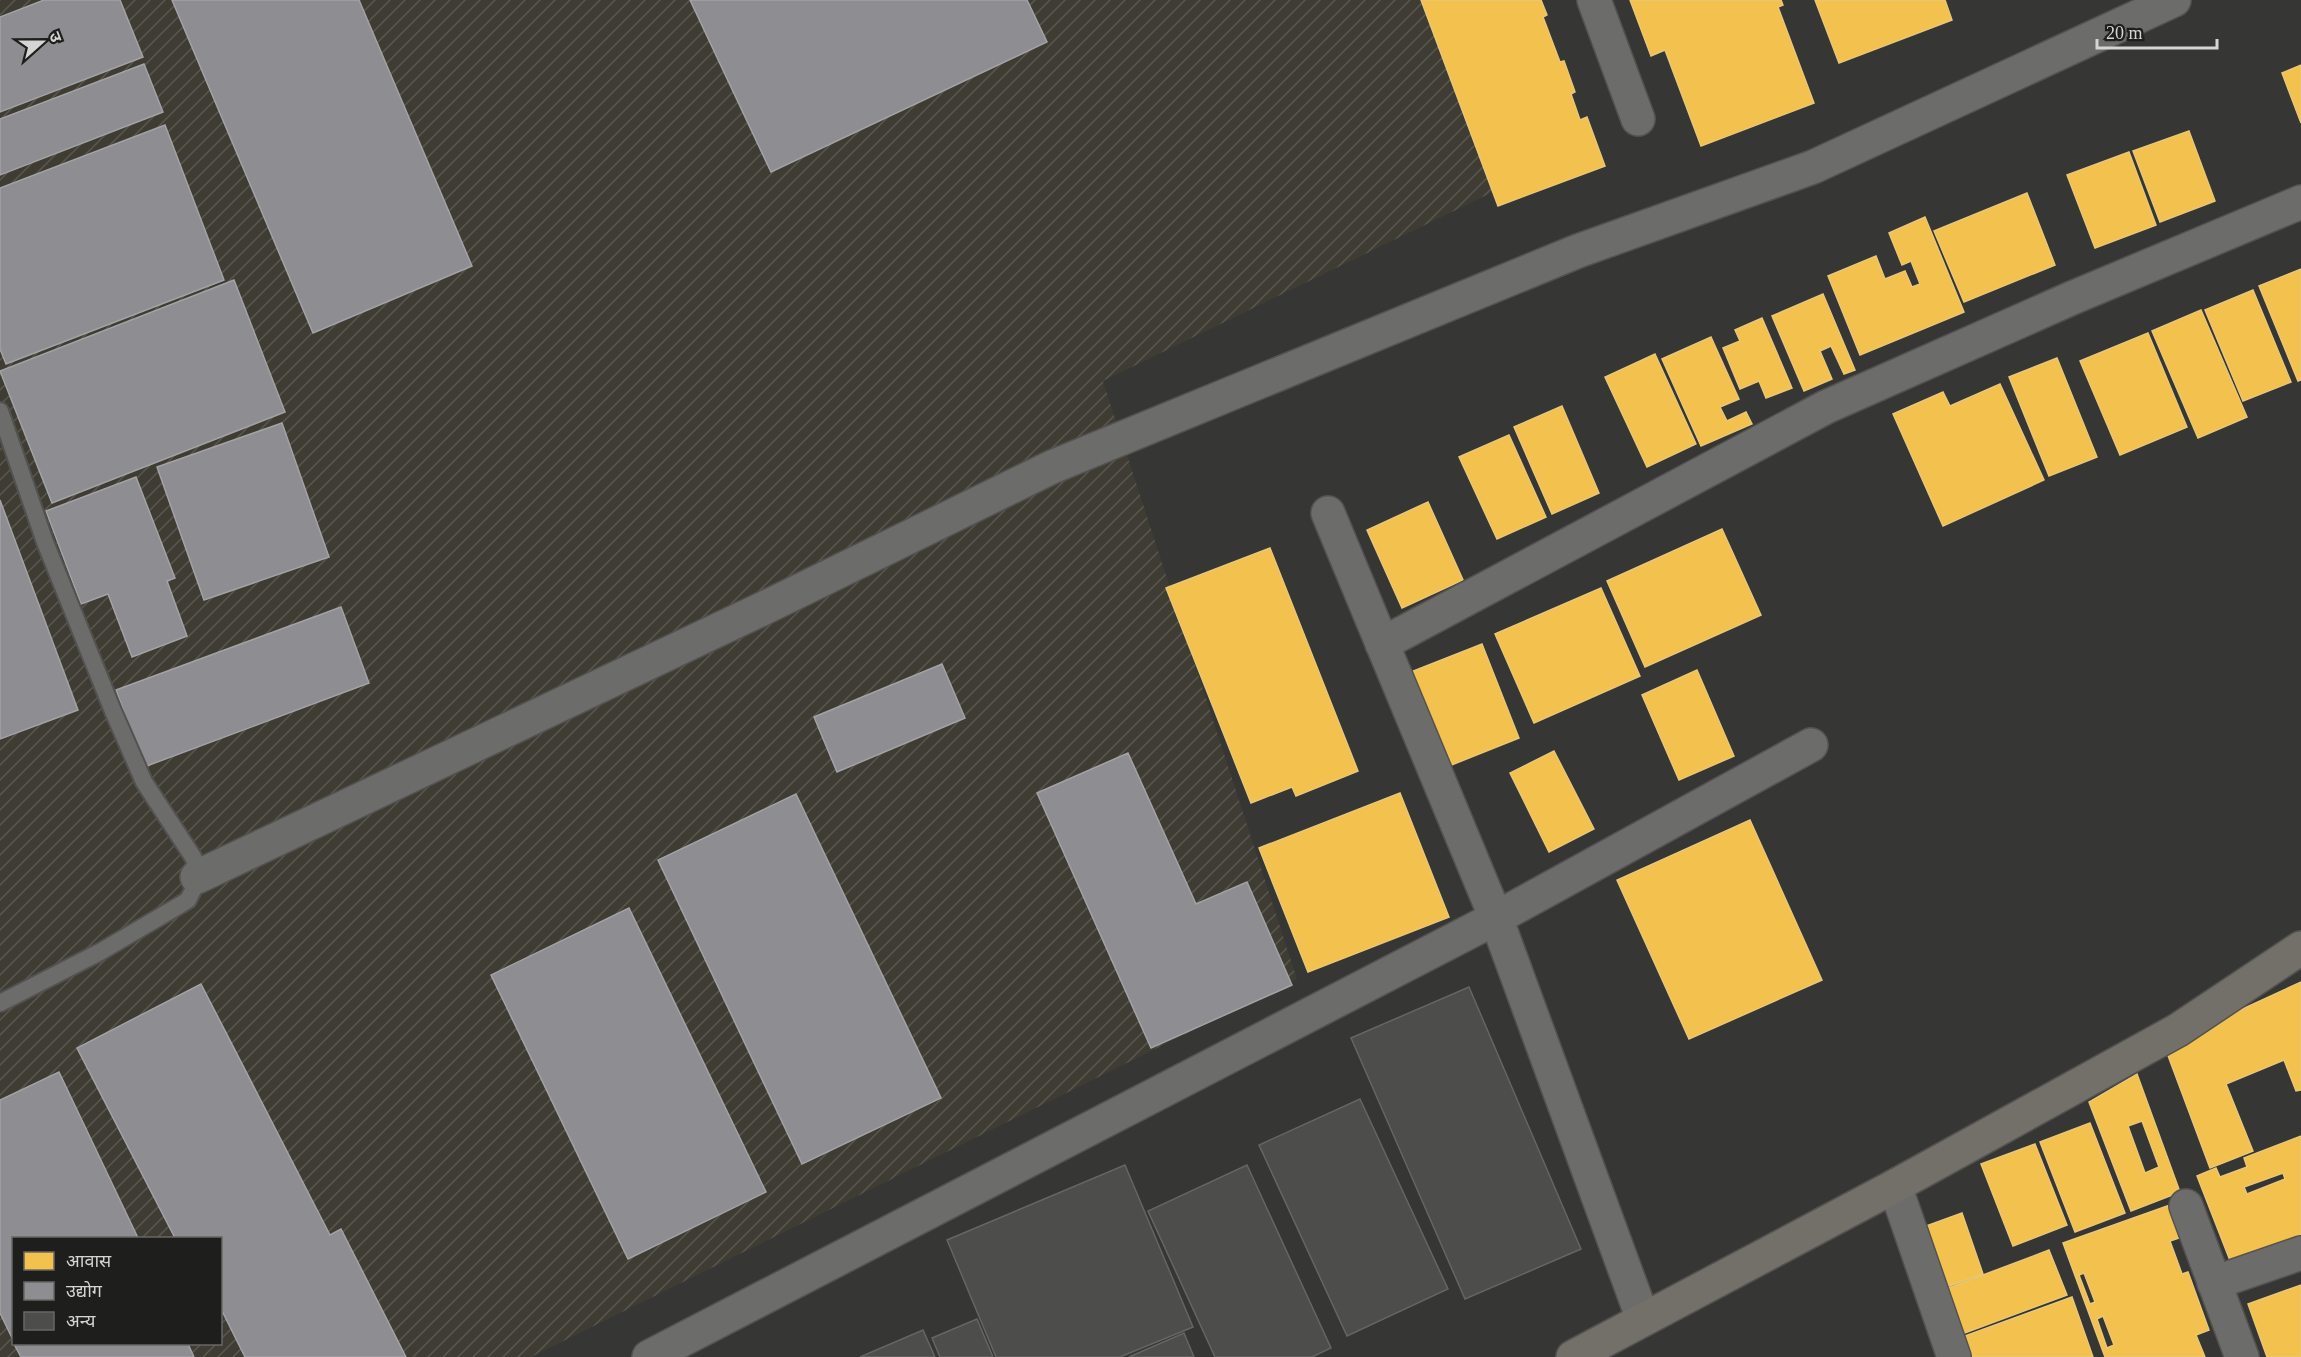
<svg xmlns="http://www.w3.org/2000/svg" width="2301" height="1357" font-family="'Times New Roman','Noto Sans Devanagari',serif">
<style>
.industrial{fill:url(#industrial-furrows);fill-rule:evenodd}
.homes{fill:#f2c14e;stroke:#eac776;stroke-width:1.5;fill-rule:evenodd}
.industry{fill:#8d8d92;stroke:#a3a3a6;stroke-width:1.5}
.building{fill:#4d4d4b;stroke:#656563;stroke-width:1.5}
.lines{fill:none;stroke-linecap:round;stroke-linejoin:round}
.lane-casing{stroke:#535250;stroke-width:20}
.street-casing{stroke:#535250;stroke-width:36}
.secondary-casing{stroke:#535250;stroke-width:36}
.lane{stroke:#6c6c6b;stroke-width:16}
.street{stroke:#6c6c6b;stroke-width:33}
.secondary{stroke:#736f69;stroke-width:33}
</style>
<defs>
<pattern id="industrial-furrows" width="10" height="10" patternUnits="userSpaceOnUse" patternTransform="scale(1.5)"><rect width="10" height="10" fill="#3e3c33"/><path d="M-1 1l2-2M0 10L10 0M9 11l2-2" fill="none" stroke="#595750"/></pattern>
</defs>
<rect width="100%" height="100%" fill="#363634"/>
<path class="industrial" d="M0 0H1423L1493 192 1103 381 1297 979 531 1357H0ZM14 1238H220V1344H14Z"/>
<g class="homes">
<path d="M1421 0H1541L1547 15 1543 17 1560 62 1564 61 1575 92 1571 94 1580 120 1587 117 1605 166 1498 206Z"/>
<path d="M1630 0H1781L1783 5 1778 7 1814 103 1701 146 1665 50 1651 56Z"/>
<path d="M1815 0H1945L1952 20 1839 63Z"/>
<path d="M2301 65V123L2282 73Z"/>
<path d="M2189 131 2215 201 2160 222 2133 151Z"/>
<path d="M2129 152 2156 225 2095 248 2067 175Z"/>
<path d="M2027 193 2055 265 1964 302 1934 231Z"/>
<path d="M1925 217 1964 312 1860 355 1828 276 1876 256 1885 279 1905 271 1912 287 1920 284 1911 261 1902 265 1889 233Z"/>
<path d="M2301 269V380L2298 381 2259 286Z"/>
<path d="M2253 290 2291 382 2243 401 2205 310Z"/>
<path d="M1823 294 1855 370 1844 374 1831 346 1820 351 1832 379 1804 391 1772 316Z"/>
<path d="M2201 310 2247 417 2198 438 2152 331Z"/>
<path d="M1762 318 1792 388 1766 398 1759 381 1740 389 1723 348 1740 341 1735 330Z"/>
<path d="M2148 333 2187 427 2120 455 2080 361Z"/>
<path d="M1711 337 1739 399 1720 407 1727 421 1746 412 1752 424 1701 446 1662 359Z"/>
<path d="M1655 354 1696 444 1647 467 1605 377Z"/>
<path d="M2057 358 2097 457 2049 476 2009 377Z"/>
<path d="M2000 384 2044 480 1943 526 1893 414 1943 392 1950 406Z"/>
<path d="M1562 406 1599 493 1552 514 1514 427Z"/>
<path d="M1509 435 1546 517 1497 539 1459 457Z"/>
<path d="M1428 502 1463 580 1402 608 1367 530Z"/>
<path d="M1722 529 1761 615 1645 667 1607 581Z"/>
<path d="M1270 548 1358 771 1296 796 1292 787 1251 803 1166 588Z"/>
<path d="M1601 588 1640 676 1534 723 1495 634Z"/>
<path d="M1482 644 1519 738 1449 766 1411 672Z"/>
<path d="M1697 670 1734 756 1679 780 1642 695Z"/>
<path d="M1554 751 1594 829 1549 852 1510 773Z"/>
<path d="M1400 793 1449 917 1308 972 1259 848Z"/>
<path d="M1750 820 1822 980 1689 1039 1617 880Z"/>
<path d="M2301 982V1090L2296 1091 2284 1060 2226 1084 2253 1151 2210 1168 2164 1045Z"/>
<path d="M2137 1074 2180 1192 2131 1211 2089 1102ZM2142 1121 2159 1167 2145 1173 2128 1126Z"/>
<path d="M2090 1123 2125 1213 2075 1232 2040 1142Z"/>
<path d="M2301 1136V1237L2231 1263 2197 1176 2216 1168 2220 1177 2247 1167 2244 1158ZM2283 1173 2285 1179 2247 1194 2244 1187Z"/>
<path d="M2035 1144 2067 1225 2013 1246 1981 1164Z"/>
<path d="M2170 1205 2182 1237 2170 1241 2182 1274 2188 1272 2209 1330 2196 1335 2205 1357H2105L2063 1243ZM2084 1273 2095 1302 2090 1304 2079 1275ZM2103 1316 2114 1345 2107 1348 2097 1319Z"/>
<path d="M1962 1213 1983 1274 1941 1289 1918 1229Z"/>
<path d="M2049 1250 2067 1295 1962 1334 1946 1289Z"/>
<path d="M2301 1285V1357H2267L2248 1304Z"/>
<path d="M2072 1297 2093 1357H1973L1965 1336Z"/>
</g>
<g class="industry">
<path d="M44 0H120L143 57 0 112V17Z"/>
<path d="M172 0H359L472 266 313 333Z"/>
<path d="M690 0H1027L1047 42 771 172Z"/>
<path d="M144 64 163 112 0 175V119Z"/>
<path d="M165 125 224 280 6 364 0 349V188Z"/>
<path d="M234 280 285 412 52 503 0 371Z"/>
<path d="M282 423 329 557 204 600 157 467Z"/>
<path d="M136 477 175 578 167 581 187 636 132 657 108 594 81 604 46 511Z"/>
<path d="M0 500 78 710 0 739Z"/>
<path d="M341 607 369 683 144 767 116 690Z"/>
<path d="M942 664 965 718 837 772 814 717Z"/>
<path d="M1128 753 1196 904 1247 882 1292 985 1151 1048 1037 793Z"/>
<path d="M796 794 941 1098 802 1164 658 860Z"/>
<path d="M629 908 766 1192 628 1259 491 975Z"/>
<path d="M201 984 330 1235 341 1229 406 1357H245L223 1313 220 1314V1238H175L77 1048Z"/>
<path d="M59 1072 138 1238H14V1342L0 1313V1100Z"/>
<path d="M14 1344H188L194 1357H21Z"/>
</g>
<g class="building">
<path d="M1469 987 1581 1249 1465 1299 1351 1038Z"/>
<path d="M1360 1099 1448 1289 1347 1336 1259 1145Z"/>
<path d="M1125 1165 1193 1327 1120 1357H996L947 1240Z"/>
<path d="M1247 1165 1331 1348 1312 1357H1215L1148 1211Z"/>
<path d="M977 1319 993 1357H940L932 1338Z"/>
<path d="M923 1330 935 1357H860Z"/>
<path d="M1184 1333 1194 1357H1129Z"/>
</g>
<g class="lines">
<g class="lane-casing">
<path id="lane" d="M0 411 45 542 113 711 144 782 193 857 197 866V877L193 890 188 900 180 905 100 952 0 1003"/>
</g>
<g class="street-casing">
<g id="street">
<path d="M1594 0 1638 119"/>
<path d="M1328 513 1496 918 1643 1319"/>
<path d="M1382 644 1826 407 2072 298 2301 202"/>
<path d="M197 877 760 610 1052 467 1578 251 1813 167 2174 0"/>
<path d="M1895 1186 1954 1357"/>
<path d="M2186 1206 2242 1357"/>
<path d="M2214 1283 2301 1253"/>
<path d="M649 1357 1496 918 1811 745"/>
</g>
</g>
<g class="secondary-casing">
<path id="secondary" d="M1573 1357 1895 1186 2178 1030 2301 948"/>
</g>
<use href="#lane" class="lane"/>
<use href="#street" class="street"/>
<use href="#secondary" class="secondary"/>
</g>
<rect x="12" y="1237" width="210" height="108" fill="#1e1e1c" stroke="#686765" stroke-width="1.5"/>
<rect x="24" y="1252" width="30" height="18" fill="#f2c14e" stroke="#686765" stroke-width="1.5"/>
<text x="66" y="1267" font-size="18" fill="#d6d5d3">आवास</text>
<rect x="24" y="1282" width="30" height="18" fill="#8d8d92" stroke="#686765" stroke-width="1.5"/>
<text x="66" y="1297" font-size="18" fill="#d6d5d3">उद्योग</text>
<rect x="24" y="1312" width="30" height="18" fill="#4d4d4b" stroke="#686765" stroke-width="1.5"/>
<text x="66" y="1327" font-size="18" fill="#d6d5d3">अन्य</text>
<g transform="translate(42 42) rotate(69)" stroke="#1e1e1c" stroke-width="4.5" paint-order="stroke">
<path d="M0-4.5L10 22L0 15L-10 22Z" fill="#d6d5d3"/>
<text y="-9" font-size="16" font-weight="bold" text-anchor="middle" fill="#d6d5d3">उ</text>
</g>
<path d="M2097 39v9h120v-9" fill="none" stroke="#d6d5d3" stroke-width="3"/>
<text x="2106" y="39" font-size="18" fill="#d6d5d3" stroke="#1e1e1c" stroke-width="4.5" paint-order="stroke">20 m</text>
</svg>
